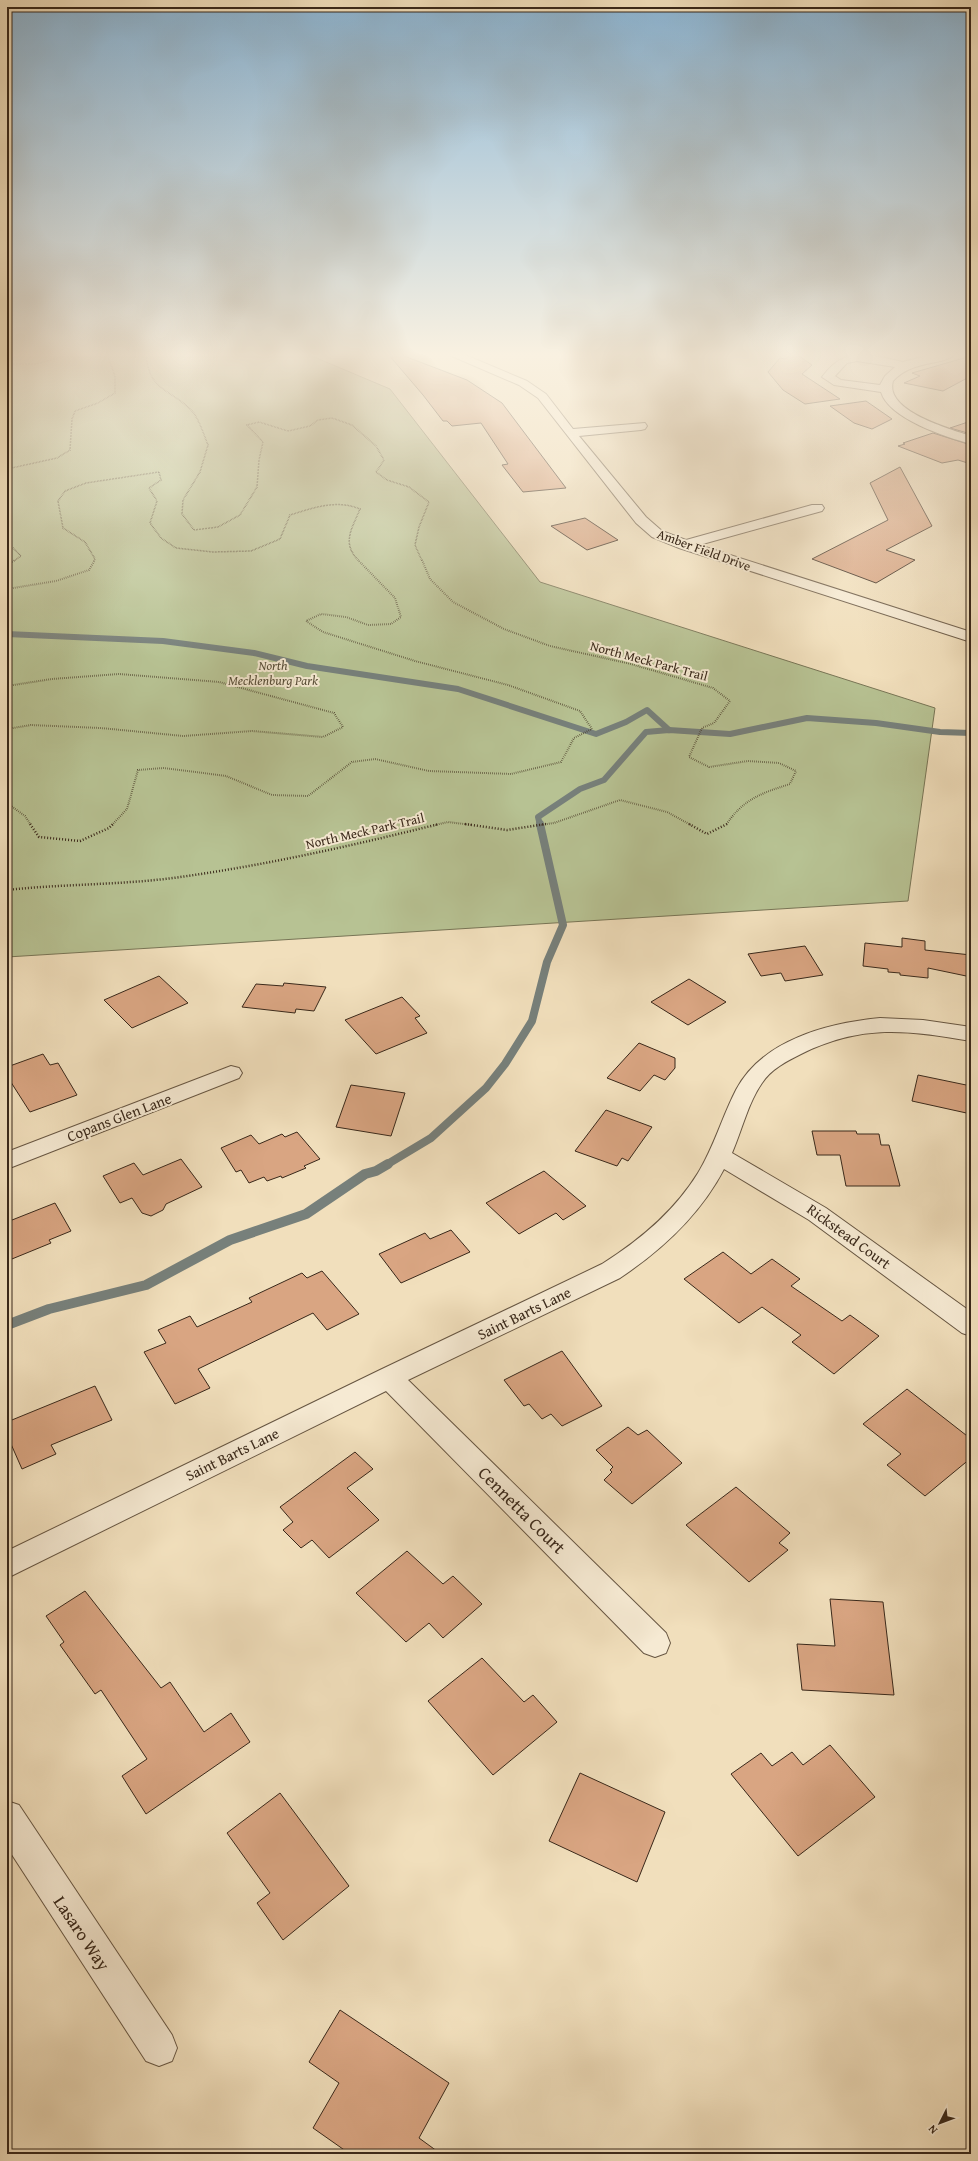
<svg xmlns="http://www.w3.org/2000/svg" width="978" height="2161" font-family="'Gentium Book Plus',serif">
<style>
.green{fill:#b7c293;stroke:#787556}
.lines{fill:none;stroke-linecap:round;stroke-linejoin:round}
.stream-far2{stroke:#77807b;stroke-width:6}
.stream-far1{stroke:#77807b;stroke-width:8}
.stream{stroke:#77807b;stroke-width:10}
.building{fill:#d9a582;stroke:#39281a}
.street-casing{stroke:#675642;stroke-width:2}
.path-far2{stroke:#39281a;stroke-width:1.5;stroke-dasharray:0.5 1;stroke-linecap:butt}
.path-far1{stroke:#39281a;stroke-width:2;stroke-dasharray:0.5 1.5;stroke-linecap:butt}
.path{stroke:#39281a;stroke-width:2.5;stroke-dasharray:1 2;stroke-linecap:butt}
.street{fill:#f6ead3;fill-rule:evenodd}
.labels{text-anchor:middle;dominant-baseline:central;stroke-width:4;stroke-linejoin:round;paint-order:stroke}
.far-street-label{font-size:13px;fill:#39281a;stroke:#f6ead3}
.far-park-label{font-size:13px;font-style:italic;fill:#584e38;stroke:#f6ead3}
.street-label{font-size:15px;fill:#39281a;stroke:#f6ead3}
.near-street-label{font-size:18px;fill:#39281a;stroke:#f6ead3}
</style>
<rect width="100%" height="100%" fill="#f1dfbc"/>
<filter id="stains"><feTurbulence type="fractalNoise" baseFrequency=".005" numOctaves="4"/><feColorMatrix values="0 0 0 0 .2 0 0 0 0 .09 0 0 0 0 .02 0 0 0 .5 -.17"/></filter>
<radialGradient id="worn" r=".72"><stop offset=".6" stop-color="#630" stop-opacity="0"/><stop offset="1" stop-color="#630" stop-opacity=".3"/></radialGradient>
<path class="green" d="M7 354H307L390 389 540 582 935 708 908 901 7 957Z"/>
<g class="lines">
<g class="stream-far2">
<path d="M7 634 163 641 254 653 307 666 458 689 596 734 626 722 647 710 669 730"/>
<path d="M540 825 538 817 580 789 604 780 646 732 669 730 730 734 807 718 876 723 940 732 971 733"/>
</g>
<path class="stream-far1" d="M386 1165 431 1138 486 1088 505 1064 532 1021 547 962 563 925 540 824"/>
<path class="stream" d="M7 1325 49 1309 146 1285 230 1240 306 1214 365 1174 376 1171 388 1164"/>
</g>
<g class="building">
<path d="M388 354H399L467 380 502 403 566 488 523 492 502 465 508 464 481 423 452 426 447 421H443L423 395Z"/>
<path d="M791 354H796L812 365 802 374 840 399 805 404 783 390 768 372 780 358 785 359Z"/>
<path d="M971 356V376L943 391 904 383 920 376 912 373Z"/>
<path d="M866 401 892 419 872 429 854 423 830 406Z"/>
<path d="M971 421V434L950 428Z"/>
<path d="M933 433 971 445V464L958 460 942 463 898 446 905 444 903 443Z"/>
<path d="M900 467 932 526 886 550 915 560 876 583 812 559 888 520 870 483Z"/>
<path d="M585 518 618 540 587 550 551 526Z"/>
<path d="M902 938 925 941V950L971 955V977L928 968V978L900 975V973L888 972V969L863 966 865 943 902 947Z"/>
<path d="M805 946 823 975 785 981 781 973 761 976 748 954Z"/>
<path d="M159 976 188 1003 132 1028 104 1000Z"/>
<path d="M689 979 726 1002 688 1025 651 1002Z"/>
<path d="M284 983 326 987 314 1011 296 1009 295 1013 242 1007 256 984 283 986Z"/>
<path d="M402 997 420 1016 415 1018 427 1033 376 1054 345 1020Z"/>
<path d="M639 1043 675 1058V1068L665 1080 654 1075 640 1091 607 1078Z"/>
<path d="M43 1054 50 1065 58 1063 77 1095 30 1112 7 1076V1067Z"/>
<path d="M918 1075 971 1086V1114L912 1101Z"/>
<path d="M351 1085 405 1093 391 1136 336 1127Z"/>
<path d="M606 1110 652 1127 628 1161 622 1158 617 1166 575 1151Z"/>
<path d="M812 1131H856L857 1134H879L881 1145H889L900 1186H846L840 1155H817Z"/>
<path d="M297 1132 320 1159 304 1166 306 1168 282 1178 281 1176 267 1181 264 1177 249 1183 241 1170 236 1172 221 1148 251 1135 259 1144 282 1134 285 1137Z"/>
<path d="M181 1159 202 1187 166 1204 163 1210 151 1216 142 1213 132 1198 120 1203 103 1176 134 1163 143 1175Z"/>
<path d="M544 1171 586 1206 563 1220 556 1213 519 1234 486 1203Z"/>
<path d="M55 1203 71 1231 49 1240 51 1243 7 1261V1222Z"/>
<path d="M451 1230 470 1252 401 1283 379 1254 425 1233 430 1239Z"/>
<path d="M723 1252 751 1274 772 1259 800 1279 791 1286 842 1321 850 1315 879 1336 834 1374 792 1342 801 1335 762 1307 739 1323 684 1279Z"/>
<path d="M322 1271 359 1314 327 1330 313 1313 198 1369 210 1388 175 1404 144 1352 166 1343 158 1330 190 1316 197 1327 252 1302 249 1298 302 1273 307 1278Z"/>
<path d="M562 1351 602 1406 562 1426 551 1414 542 1419 529 1404 524 1406 504 1380Z"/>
<path d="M95 1386 112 1420 51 1445 56 1454 22 1469 7 1435V1422Z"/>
<path d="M907 1389 971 1439V1458L925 1496 887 1465 901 1454 863 1424Z"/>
<path d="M628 1427 638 1435 647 1430 682 1463 632 1504 604 1480 612 1472 610 1470 613 1467 596 1450Z"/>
<path d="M355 1452 373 1469 347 1488 379 1520 329 1558 312 1540 301 1548 283 1530 293 1522 280 1507Z"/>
<path d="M736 1487 790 1533 779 1543 788 1550 749 1582 686 1525Z"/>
<path d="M407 1551 443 1584 453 1576 482 1604 443 1638 429 1623 406 1642 356 1593Z"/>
<path d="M85 1591 161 1688 170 1682 204 1732 231 1713 250 1742 146 1814 122 1776 147 1759 101 1690 95 1694 60 1645 64 1642 46 1616Z"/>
<path d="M830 1599 883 1602 894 1695 802 1690 797 1644 835 1646Z"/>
<path d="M482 1658 524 1702 533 1695 557 1722 493 1775 428 1701Z"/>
<path d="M830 1745 875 1797 798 1856 731 1774 761 1753 772 1766 792 1752 803 1765Z"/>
<path d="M580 1773 665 1812 637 1882 549 1841Z"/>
<path d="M280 1793 349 1886 283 1940 257 1903 270 1893 227 1833Z"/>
<path d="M340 2010 449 2083 419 2138 441 2154H350L313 2128 339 2083 309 2062Z"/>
</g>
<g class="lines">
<g class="street-casing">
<g id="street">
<path d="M447 354H463L527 381 546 394 573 429 645 423 647 426 645 429 641 430 579 436 646 517 662 531 686 540 812 505H822L824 508 822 511 699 545 971 632V642L679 548 652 537 636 523 538 398 519 385Z"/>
<path d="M867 354 903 362 934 354H955C944 366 913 359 893 381 884 411 950 429 971 436V444C946 437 889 419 881 392L834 385 822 377C835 360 846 354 867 354ZM857 361 895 367 885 376 880 385 841 380 835 376 847 363Z"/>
<path d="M880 1018 923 1020 971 1027V1041C906 1030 862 1024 801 1054 787 1061 771 1069 762 1083 748 1103 742 1130 732 1153L826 1208 971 1312V1336L962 1333 809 1220 724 1169C700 1215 663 1249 620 1278L408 1380 666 1633 670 1643 666 1653 655 1657 644 1653 386 1391 7 1578V1551L380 1370 602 1264C640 1240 674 1212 698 1173 714 1147 722 1117 736 1090 762 1040 828 1023 880 1018Z"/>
<path d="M231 1066 239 1068 242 1073 239 1078 7 1169V1152Z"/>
<path d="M7 1801 19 1805 172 2035 177 2048 172 2061 159 2066 146 2061 7 1847Z"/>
</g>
</g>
<g class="path-far2">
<path d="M146 354C149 392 170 388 192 411 199 419 204 435 208 445L200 472 183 500 182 514 194 530 218 527 240 515 257 487 259 460 263 442 247 425 259 422 288 431 310 426 318 420 332 418 352 425 376 446 384 460 376 472 387 480 409 487 429 502 419 527 415 545 422 561"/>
<path d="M7 364H36L73 354"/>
<path d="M7 469 57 458 70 450 72 419 75 411 98 403 115 393V376L107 354"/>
<path d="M7 473 9 487 7 490"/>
<path d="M7 547 13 548 21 556 14 561"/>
<path d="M94 561 95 559 85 542 63 528 58 501 65 491 86 483 159 472 161 480 149 488 157 501 150 523 161 538 176 548 213 552 251 551 280 539 290 515C313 508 336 499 360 509 352 529 341 543 359 561"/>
</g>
<g class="path-far1">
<path d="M422 560 430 579 453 602 504 629 550 646 631 664 713 688 730 701 714 723 702 728 689 757 709 767 748 761 779 763 796 771 790 784C762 793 743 799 726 825"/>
<path d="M7 565 15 560"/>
<path d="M7 589 56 581 89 570 95 560"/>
<path d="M7 686 52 679 119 674 219 682 334 713 343 727 323 737 252 731 183 736 101 728 31 725 7 729"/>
<path d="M7 803 25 816 31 825"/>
<path d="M112 825 127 809 138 770 164 768 226 776 272 795 308 796 352 762 375 759 429 771 511 774 561 762 574 738 592 729 580 711 508 685 415 661 323 632 306 621 321 614 346 617 368 625 391 624 401 617 395 598 358 560"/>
<path d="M435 825 448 822 472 825"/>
<path d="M539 825 554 823 620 800 667 812 691 825"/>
</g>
<g class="path">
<path d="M30 824 39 837 80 841 109 828 113 824"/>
<path d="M465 824 507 830 546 824"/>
<path d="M689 824 707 834 727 824"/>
<path d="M7 890C62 884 118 885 173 878 262 866 351 846 439 824"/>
</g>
<use href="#street" class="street"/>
</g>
<linearGradient id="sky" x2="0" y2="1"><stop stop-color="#8bb6d6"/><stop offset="0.54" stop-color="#f9f1e1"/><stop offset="1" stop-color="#f9f1e1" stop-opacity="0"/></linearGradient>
<rect width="978" height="657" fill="url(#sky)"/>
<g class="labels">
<g class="far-street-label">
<text transform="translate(704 550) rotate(20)">Amber Field Drive</text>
<text transform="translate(649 661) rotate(15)">North Meck Park Trail</text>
<text transform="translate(365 831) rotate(-13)">North Meck Park Trail</text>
</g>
<g class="far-park-label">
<text x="273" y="665">North<tspan x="273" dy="15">Mecklenburg Park</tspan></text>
</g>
<g class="street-label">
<text transform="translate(119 1117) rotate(-21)">Copans Glen Lane</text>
<text transform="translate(849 1236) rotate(36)">Rickstead Court</text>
<text transform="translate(524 1313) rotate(-26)">Saint Barts Lane</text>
<text transform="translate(232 1454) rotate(-26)">Saint Barts Lane</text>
</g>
<g class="near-street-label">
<text transform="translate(522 1510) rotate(45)">Cennetta Court</text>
<text transform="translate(82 1933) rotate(56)">Lasaro Way</text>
</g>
</g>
<rect width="978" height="2161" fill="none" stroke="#f1dfbc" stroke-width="24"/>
<rect x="8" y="8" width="962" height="2145" fill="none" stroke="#39281a" stroke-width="2"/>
<rect x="12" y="12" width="954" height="2137" fill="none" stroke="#39281a"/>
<g transform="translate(940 2123) rotate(228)" stroke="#f6ead3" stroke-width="3" paint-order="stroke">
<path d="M0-3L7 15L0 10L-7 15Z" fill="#39281a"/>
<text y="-6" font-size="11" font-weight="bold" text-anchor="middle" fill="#39281a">N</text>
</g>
<rect width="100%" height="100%" filter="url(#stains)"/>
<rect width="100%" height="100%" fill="url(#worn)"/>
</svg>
